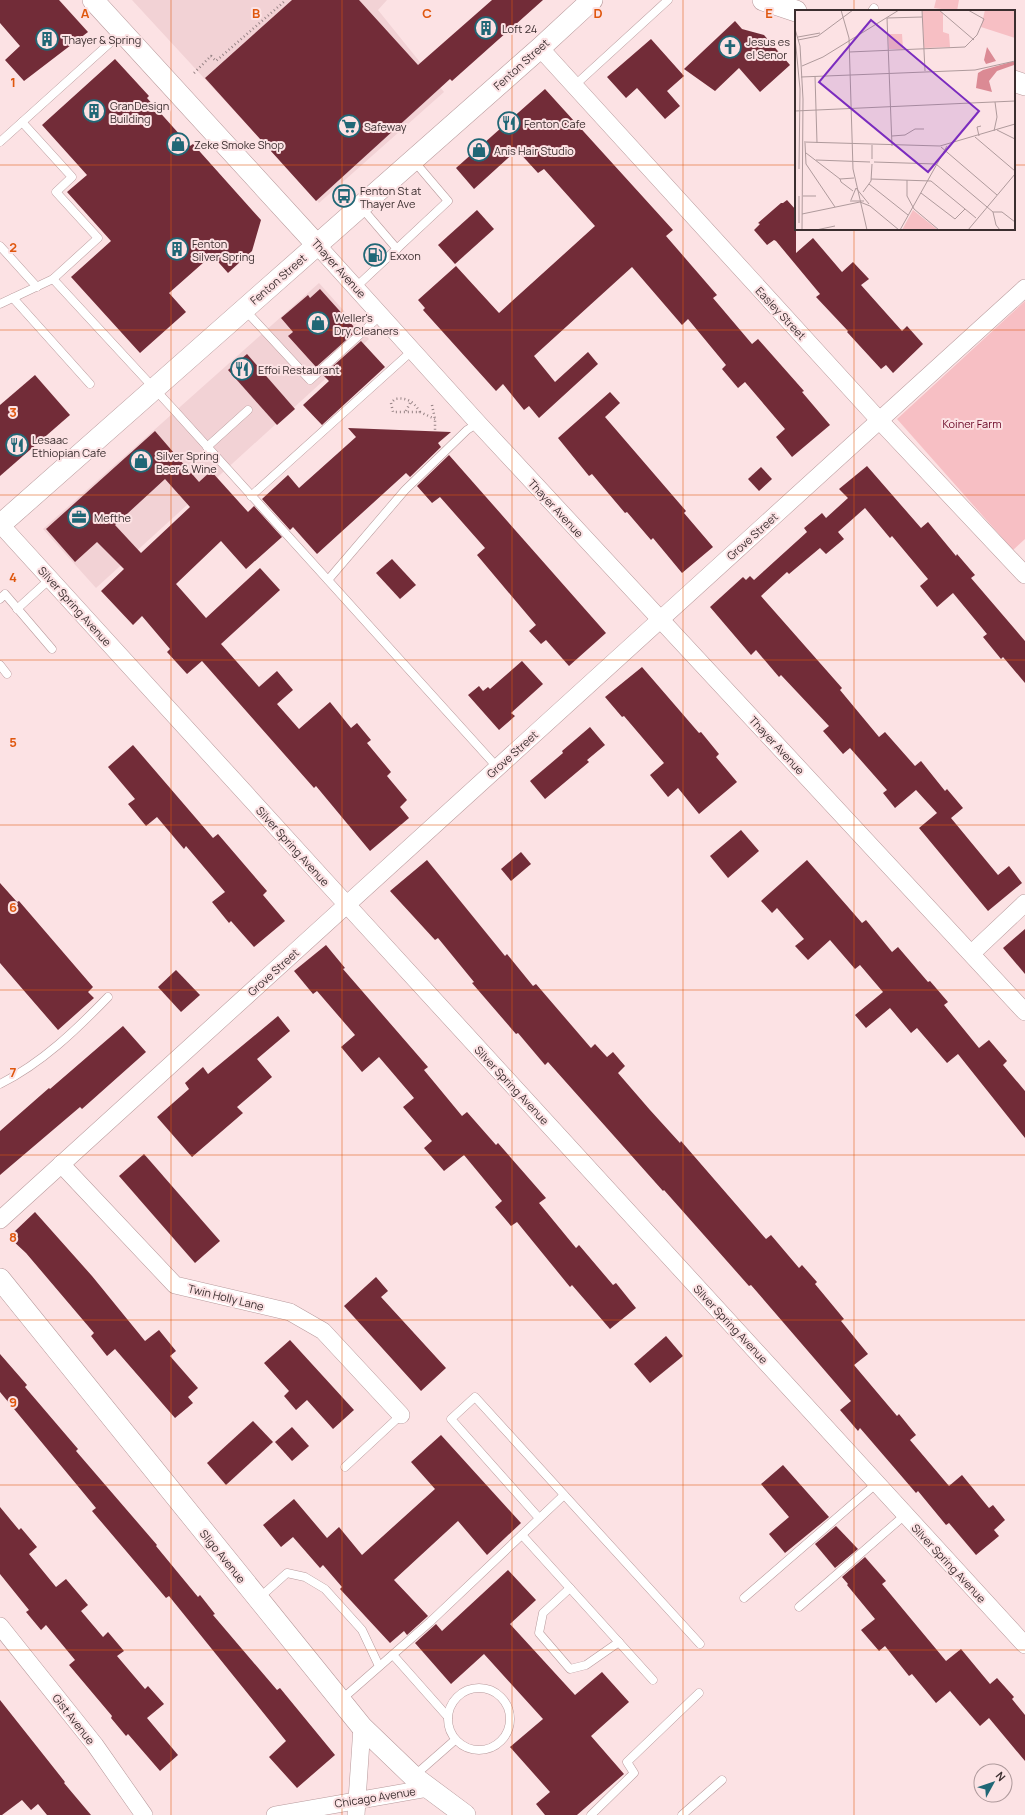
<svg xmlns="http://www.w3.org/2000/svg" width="1025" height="1815" font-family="Manrope,sans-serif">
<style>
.built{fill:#f2d2d5}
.green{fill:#f7bfc4}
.building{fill:#722c38;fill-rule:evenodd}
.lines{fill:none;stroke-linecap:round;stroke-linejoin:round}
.service-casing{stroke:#b89a9c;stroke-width:9}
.minor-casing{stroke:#b89a9c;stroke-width:18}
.tertiary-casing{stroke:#b89a9c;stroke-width:22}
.path{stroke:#968385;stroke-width:2.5;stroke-dasharray:1 3;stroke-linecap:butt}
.service{stroke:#fff;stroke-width:8}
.minor{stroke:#fff;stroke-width:17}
.tertiary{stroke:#fff;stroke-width:21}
.grid{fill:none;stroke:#df570e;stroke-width:1;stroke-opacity:0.55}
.labels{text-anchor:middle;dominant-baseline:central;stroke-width:4;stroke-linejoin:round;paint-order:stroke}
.poi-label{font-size:11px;fill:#3b2e2f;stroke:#fce2e4;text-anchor:start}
.street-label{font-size:11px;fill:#3b2e2f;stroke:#fce2e4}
.park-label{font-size:11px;fill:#690625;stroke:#fce2e4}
.inset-road{fill:none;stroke:#af9a9c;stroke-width:1}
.view{fill:#7b2cbf;fill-opacity:0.15;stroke:#7b2cbf;stroke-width:2}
.inset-edge{fill:none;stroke:#3b2e2f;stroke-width:2}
.grid-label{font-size:13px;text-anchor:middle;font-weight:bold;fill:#df570e;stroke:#fce2e4;stroke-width:4;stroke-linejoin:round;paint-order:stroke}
</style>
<rect width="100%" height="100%" fill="#fce2e4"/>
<g class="built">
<path d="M132 0H387L378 10 444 92 319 203Z"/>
<path d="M319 283 369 339 96 588 43 529Z"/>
</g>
<g class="green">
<path d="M936 0H959L957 11 934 8Z"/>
<path d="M1025 301V539L1013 550 897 419Z"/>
</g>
<g class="building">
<path d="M0 0H59L88 32 24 81 5 60 20 46 0 23Z"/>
<path d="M292 0H359L418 65 492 0H543L452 81 450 79 316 201 205 78Z"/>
<path d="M735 21 742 29 764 35 790 65 760 92 739 68 715 91 684 69Z"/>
<path d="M651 39 684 76 667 91 680 106 665 119 637 88 626 98 607 77Z"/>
<path d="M115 59 149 96 147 98 190 146 193 144 261 220 252 251 228 273 212 255 169 293 186 312 140 353 71 277 111 241 67 192 87 175 42 125Z"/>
<path d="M545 89 673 230 666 236 717 295 713 298 752 344 758 339 804 391 802 392 830 425 792 457 776 437 785 429 745 382 738 388 722 369 726 365 688 319 682 325 632 267 534 356 555 382 588 352 598 364 539 418 529 406 524 410 503 384 496 391 423 310 425 308 418 300 456 266 499 313 595 226 544 169 538 173 517 150 474 189 456 168Z"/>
<path d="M787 200 796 210V253L813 238 842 272 853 262 869 279 861 285 902 331 907 326 923 344 893 373 886 365 881 369 847 332 848 331 816 297 820 294 776 241 774 240 767 245 754 230 760 224 758 223 781 203H783Z"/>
<path d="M477 210 494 229 455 264 438 245Z"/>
<path d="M320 289 355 328 352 331 354 333 316 367 288 336 293 332 281 318 308 295 310 298Z"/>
<path d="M361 341 385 367 322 425 303 405 329 381 323 375Z"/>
<path d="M247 354 295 409 277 425 228 370Z"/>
<path d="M35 375 70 415 0 476V405Z"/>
<path d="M610 392 620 403 605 417 686 511 684 513 713 547 682 573 653 538 651 540 627 512 625 513 592 474 589 476 558 438Z"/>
<path d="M348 428 451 432 438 443 441 447 410 477 406 473 317 554 293 527 290 530 262 499 288 475 299 488 356 437Z"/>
<path d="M155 431 199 482 211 471 248 512 254 506 282 537 246 569 221 541 176 584 206 618 260 568 280 590 221 644 259 687 277 671 293 690 277 704 299 729 330 702 351 728 357 723 371 740 367 743 391 772 387 776 407 800 400 807 409 818 370 851 316 786 314 788 202 661 187 674 167 652 170 649 142 616 133 625 101 591 124 569 97 542 75 562 46 529ZM165 479 190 507 141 553 115 525Z"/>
<path d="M449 455 606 633 569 666 546 640 541 644 529 631 536 625 477 555 485 548 440 497 432 503 417 486Z"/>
<path d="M867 466 921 528 928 522 956 556 957 554 975 575 971 578 1025 641V683L1003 657 1001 659 983 637 987 634 953 593 937 607 920 586 928 579 892 536 890 538 865 508 838 532 844 539 826 554 820 548 789 574 787 572 761 596 842 688 840 690 879 737 885 732 915 766 921 761 945 791 947 789 963 808 951 818 998 875 1009 866 1022 883 988 911 919 828 937 813 916 790 895 808 883 793 887 790 850 748 843 754 823 731 829 726 781 675 779 677 756 650 751 655 710 607 743 577 746 580 750 576 754 580 807 532 804 528 822 513 826 518 848 498 839 489Z"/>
<path d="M761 467 772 479 759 491 748 479Z"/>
<path d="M392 559 416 585 400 599 376 573Z"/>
<path d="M522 661 543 684 511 713 515 716 499 730 468 695 479 686 483 691 488 687 490 689Z"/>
<path d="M642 667 699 733 701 732 719 754 716 757 737 782 699 814 678 788 668 797 650 775 664 763 624 716 622 717 605 697Z"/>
<path d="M590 727 605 745 587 760 589 762 545 799 530 781 563 753 562 751Z"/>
<path d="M133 745 213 838 218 834 267 891 263 895 285 921 254 947 231 921 229 923 212 902 225 892 186 846 184 849 157 817 146 826 128 804 135 799 108 767Z"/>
<path d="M741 830 759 851 728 878 710 856Z"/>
<path d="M521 852 531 864 511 881 501 869Z"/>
<path d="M427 860 505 956 507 954 533 986 536 984 591 1048 595 1044 607 1057 613 1052 625 1066 618 1073 650 1110 680 1143 681 1141 766 1239 771 1235 799 1268 802 1265 817 1282 815 1284 844 1319 841 1321 868 1354 854 1365 897 1416 899 1414 916 1435 910 1440 949 1486 962 1475 989 1508 993 1505 1005 1520 994 1530 999 1536 976 1555 949 1523 946 1525 918 1491 916 1493 860 1428 858 1431 840 1410 851 1401 751 1285 749 1286 664 1190 663 1191 548 1062 545 1065 518 1033 516 1034 472 983 474 982 438 938 435 940 390 891Z"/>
<path d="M807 860 862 923 866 920 892 952 898 947 928 982 930 981 948 1002 944 1005 979 1048 989 1040 1007 1061 1003 1065 1025 1091V1138L958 1054 947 1063 917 1028 911 1033 890 1008 866 1028 855 1015 883 992 860 965 855 969 830 940 808 960 795 946 804 939 777 908 772 913 761 901Z"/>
<path d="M0 883 17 902 19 901 93 987 88 992 94 998 58 1030 0 963Z"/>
<path d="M1025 929V974L1003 948Z"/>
<path d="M326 945 345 968 343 969 428 1067 424 1070 462 1116 467 1112 496 1145 498 1143 546 1198 539 1203 576 1248 579 1245 613 1285 616 1283 636 1308 610 1329 572 1285 570 1287 517 1222 511 1226 495 1207 502 1201 464 1155 444 1171 424 1148 432 1141 403 1107 414 1098 379 1057 362 1072 341 1047 355 1035 317 991 313 994 294 971Z"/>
<path d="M176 970 200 995 181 1012 158 987Z"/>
<path d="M278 1016 290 1031 257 1059 272 1077 237 1107 243 1113 192 1157 157 1117 189 1089 185 1083 203 1067 208 1074Z"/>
<path d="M123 1026 146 1052 82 1109 80 1107 0 1175V1131L49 1088 50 1089Z"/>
<path d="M144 1154 220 1241 195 1263 119 1176Z"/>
<path d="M35 1212 92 1276 145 1341 159 1330 176 1351 170 1356 198 1388 188 1397 193 1403 175 1418 115 1349 107 1356 91 1336 94 1333 26 1253 12 1240 17 1235 14 1232Z"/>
<path d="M376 1277 388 1291 381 1297 446 1368 421 1391 344 1306Z"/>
<path d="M666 1336 683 1356 650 1383 634 1364Z"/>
<path d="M290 1340 354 1410 333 1429 307 1400 296 1410 284 1396 289 1391 264 1363Z"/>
<path d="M0 1354 27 1385 25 1387 78 1449 76 1451 157 1545 156 1546 198 1597 200 1595 215 1614 213 1615 277 1690 280 1688 335 1755 297 1788 269 1757 286 1741 169 1596 166 1598 92 1511 96 1508 0 1392Z"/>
<path d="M253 1421 273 1442 226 1485 207 1463Z"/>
<path d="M292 1427 309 1446 292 1461 275 1442Z"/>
<path d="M441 1435 521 1523 487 1555 458 1521 394 1580 428 1616 407 1635 404 1631 390 1643 340 1589 342 1587 323 1565 320 1568 293 1537 281 1547 263 1525 294 1499 327 1538 339 1527 362 1555 435 1489 411 1462Z"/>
<path d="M783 1465 829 1517 785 1553 769 1534 789 1517 761 1484Z"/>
<path d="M0 1507 19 1530 21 1528 37 1547 29 1554 56 1587 66 1579 88 1605 81 1611 103 1637 108 1632 124 1651 117 1656 145 1689 148 1686 164 1704 147 1718 178 1755 160 1771 128 1734 126 1736 111 1718 112 1716 69 1665 75 1660 46 1625 41 1630 26 1612 29 1610 0 1574Z"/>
<path d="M836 1526 858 1549 835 1568 815 1544Z"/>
<path d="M865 1557 886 1581 882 1584 946 1661 961 1649 990 1684 997 1678 1014 1697 1012 1699 1025 1715V1761L989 1718 980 1726 950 1691 936 1703 912 1674 909 1676 885 1646 879 1651 861 1630 875 1619 847 1585 848 1584 842 1577Z"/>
<path d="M508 1570 536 1600 510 1624 575 1695 602 1672 629 1702 591 1736 624 1774 577 1815H545L536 1804 550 1792 510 1747 543 1719 484 1654 451 1684 415 1643 436 1624 442 1631Z"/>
<path d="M0 1700 65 1782 64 1783 91 1815H47L38 1804 31 1810 22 1800 2 1815H0Z"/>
</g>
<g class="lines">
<g class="service-casing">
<g id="service">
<path d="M872 11 874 8"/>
<path d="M574 86 668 0"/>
<path d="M0 142 122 32"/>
<path d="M361 207 397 249"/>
<path d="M0 246 37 287"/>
<path d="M53 279 175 411 497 767"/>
<path d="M356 287 448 201 414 161"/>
<path d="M13 298 90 384"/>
<path d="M0 304 53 279 98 238 56 192 72 177 22 122"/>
<path d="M245 310 310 380 381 315"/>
<path d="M207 447 248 410"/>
<path d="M251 496 413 350"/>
<path d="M328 580 405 490 467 430 478 423"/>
<path d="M0 599 5 594 52 649"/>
<path d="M17 609 50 579"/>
<path d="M0 665 7 674"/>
<path d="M0 1084C42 1063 76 1030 108 997"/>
<path d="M345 1467 401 1415"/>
<path d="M539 1518 451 1419 475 1397 700 1644"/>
<path d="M522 1535 653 1680"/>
<path d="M570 1588 543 1613 539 1633 570 1669 586 1665 619 1642"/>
<path d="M744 1598 877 1483"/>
<path d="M258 1599 287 1573 305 1577 325 1589 362 1630 379 1666"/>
<path d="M799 1607 905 1515"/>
<path d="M393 1655 448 1717"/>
<circle cx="479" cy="1719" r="31"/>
<path d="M341 1700 430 1622 564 1495"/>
<path d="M414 1776 455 1740"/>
<path d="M591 1815 634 1773 627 1762 699 1693"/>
<path d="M682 1815 722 1780"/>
</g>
</g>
<g class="minor-casing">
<g id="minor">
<path d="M540 48 880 421 1025 575"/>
<path d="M317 245 478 423 1025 1012"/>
<path d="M1 525 338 895 1025 1645"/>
<path d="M972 953 1025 903"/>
<path d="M61 1164 175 1285 290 1312 323 1331 401 1415"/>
<path d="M0 1220 1025 288"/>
<path d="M0 1626 95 1745 144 1815"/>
<path d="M275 1815 429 1788"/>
<path d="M356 1815 362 1727"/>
</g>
</g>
<g class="tertiary-casing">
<g id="tertiary">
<path d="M93 0 317 245"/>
<path d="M763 0 796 11"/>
<path d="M1014 81 1025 85"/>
<path d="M0 525 540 48 592 0"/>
<path d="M0 1279 362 1727 414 1777 465 1815"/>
</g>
</g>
<g class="path">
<path d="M194 73 211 56 216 61 286 0"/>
<path d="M432 405 435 419V431"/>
<path d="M406 411 411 401"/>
<path d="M420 412C414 402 407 397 395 399L391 403 393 412H420L435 419"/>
</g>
<use href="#service" class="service"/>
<use href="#minor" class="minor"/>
<use href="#tertiary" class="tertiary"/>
</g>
<path class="grid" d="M171 0V1815M342 0V1815M512 0V1815M683 0V1815M854 0V11M0 165H796M1014 165H1025M854 229V1815M0 330H1025M0 495H1025M0 660H1025M0 825H1025M0 990H1025M0 1155H1025M0 1320H1025M0 1485H1025M0 1650H1025"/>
<defs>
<g id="building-ring" transform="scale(1.15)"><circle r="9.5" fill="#fce2e4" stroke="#206776" stroke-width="1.5"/><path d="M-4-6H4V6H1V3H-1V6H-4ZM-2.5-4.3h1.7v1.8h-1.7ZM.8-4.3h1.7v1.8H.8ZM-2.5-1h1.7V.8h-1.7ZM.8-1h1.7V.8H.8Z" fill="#206776"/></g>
<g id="church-ring" transform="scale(1.15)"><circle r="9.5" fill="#fce2e4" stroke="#206776" stroke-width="1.5"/><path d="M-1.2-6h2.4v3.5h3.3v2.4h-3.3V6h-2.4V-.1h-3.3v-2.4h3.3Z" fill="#206776"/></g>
<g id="restaurant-ring" transform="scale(1.15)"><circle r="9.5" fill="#fce2e4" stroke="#206776" stroke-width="1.5"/><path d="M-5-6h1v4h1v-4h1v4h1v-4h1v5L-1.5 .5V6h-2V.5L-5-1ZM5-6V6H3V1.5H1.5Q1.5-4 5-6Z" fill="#206776"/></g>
<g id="supermarket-ring" transform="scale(1.15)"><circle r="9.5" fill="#fce2e4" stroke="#206776" stroke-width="1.5"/><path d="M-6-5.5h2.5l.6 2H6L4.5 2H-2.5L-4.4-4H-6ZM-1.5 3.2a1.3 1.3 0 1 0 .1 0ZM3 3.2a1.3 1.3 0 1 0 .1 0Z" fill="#206776"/></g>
<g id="shop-ring" transform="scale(1.15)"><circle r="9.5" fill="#fce2e4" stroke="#206776" stroke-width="1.5"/><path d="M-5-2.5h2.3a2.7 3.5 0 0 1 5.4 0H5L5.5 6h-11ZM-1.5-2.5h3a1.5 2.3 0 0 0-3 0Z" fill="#206776"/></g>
<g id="bus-ring" transform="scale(1.15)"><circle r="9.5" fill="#fce2e4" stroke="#206776" stroke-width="1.5"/><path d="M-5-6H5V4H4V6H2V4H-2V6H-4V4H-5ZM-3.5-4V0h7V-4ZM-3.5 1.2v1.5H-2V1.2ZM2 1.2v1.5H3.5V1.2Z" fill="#206776"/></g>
<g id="fuel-ring" transform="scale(1.15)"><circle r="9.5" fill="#fce2e4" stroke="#206776" stroke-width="1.5"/><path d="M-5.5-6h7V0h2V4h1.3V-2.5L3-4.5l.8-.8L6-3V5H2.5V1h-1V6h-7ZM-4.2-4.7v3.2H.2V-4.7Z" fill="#206776"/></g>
<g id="office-ring" transform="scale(1.15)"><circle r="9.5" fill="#fce2e4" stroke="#206776" stroke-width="1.5"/><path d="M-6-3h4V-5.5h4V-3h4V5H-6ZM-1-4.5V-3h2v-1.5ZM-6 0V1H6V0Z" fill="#206776"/></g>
</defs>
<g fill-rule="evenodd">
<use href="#building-ring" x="486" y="28"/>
<use href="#building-ring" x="47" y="39"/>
<use href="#church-ring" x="730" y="47"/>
<use href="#building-ring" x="94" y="111"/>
<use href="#restaurant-ring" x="509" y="123"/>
<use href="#supermarket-ring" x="349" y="126"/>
<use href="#shop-ring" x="178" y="144"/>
<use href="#shop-ring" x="479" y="150"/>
<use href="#bus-ring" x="344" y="196"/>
<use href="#building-ring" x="177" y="249"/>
<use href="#fuel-ring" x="375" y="255"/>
<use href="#shop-ring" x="318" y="323"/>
<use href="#restaurant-ring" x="242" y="369"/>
<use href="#restaurant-ring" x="17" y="445"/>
<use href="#shop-ring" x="141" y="461"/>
<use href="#office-ring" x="79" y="517"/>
</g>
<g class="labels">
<g class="poi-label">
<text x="502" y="28">Loft 24</text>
<text x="62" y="39">Thayer &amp; Spring</text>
<text x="746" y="41">Jesus es<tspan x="746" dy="13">el Senor</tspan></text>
<text x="110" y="105">GranDesign<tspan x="110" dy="13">Building</tspan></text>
<text x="524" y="123">Fenton Cafe</text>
<text x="364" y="126">Safeway</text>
<text x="194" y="144">Zeke Smoke Shop</text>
<text x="494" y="150">Anis Hair Studio</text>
<text x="360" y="190">Fenton St at<tspan x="360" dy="13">Thayer Ave</tspan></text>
<text x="192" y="243">Fenton<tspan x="192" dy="13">Silver Spring</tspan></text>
<text x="390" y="255">Exxon</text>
<text x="334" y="317">Weller's<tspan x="334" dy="13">Dry Cleaners</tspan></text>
<text x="258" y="369">Effoi Restaurant</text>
<text x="32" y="439">Lesaac<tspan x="32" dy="13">Ethiopian Cafe</tspan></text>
<text x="156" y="455">Silver Spring<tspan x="156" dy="13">Beer &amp; Wine</tspan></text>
<text x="94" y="517">Mefthe</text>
</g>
<g class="street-label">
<text transform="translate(521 64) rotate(-42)">Fenton Street</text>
<text transform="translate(339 268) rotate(48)">Thayer Avenue</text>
<text transform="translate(278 279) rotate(-41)">Fenton Street</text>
<text transform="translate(781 313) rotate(47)">Easley Street</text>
<text transform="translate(556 508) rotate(47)">Thayer Avenue</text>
<text transform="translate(752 536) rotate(-42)">Grove Street</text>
<text transform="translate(75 606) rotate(48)">Silver Spring Avenue</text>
<text transform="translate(777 745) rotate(47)">Thayer Avenue</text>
<text transform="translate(512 754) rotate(-42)">Grove Street</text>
<text transform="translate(293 846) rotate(48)">Silver Spring Avenue</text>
<text transform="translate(273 972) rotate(-42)">Grove Street</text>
<text transform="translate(512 1085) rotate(47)">Silver Spring Avenue</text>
<text transform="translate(226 1297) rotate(14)">Twin Holly Lane</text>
<text transform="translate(731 1324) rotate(47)">Silver Spring Avenue</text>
<text transform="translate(223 1556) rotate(51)">Sligo Avenue</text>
<text transform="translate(949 1563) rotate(47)">Silver Spring Avenue</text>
<text transform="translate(74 1719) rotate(52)">Gist Avenue</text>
<text transform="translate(375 1797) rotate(-9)">Chicago Avenue</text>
</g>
<g class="park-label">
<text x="972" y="423">Koiner Farm</text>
</g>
</g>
<g transform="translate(795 10)">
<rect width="220" height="220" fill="#fce2e4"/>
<path d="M127 0H144L148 3V22L154 24 155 37 129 38ZM190 0H220V28L186 17ZM93 24H107L108 39H94ZM118 200 143 220H107Z" fill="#f7bfc4"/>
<path d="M192 37 201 51 191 54 189 50ZM216 52H219V55L202 61 194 71 197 82 181 78 183 63 188 60Z" fill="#db8a94"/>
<path class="inset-road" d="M46 0 54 28 58 159 72 220M127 0 130 61M144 0 179 30M0 19 5 36 8 89 7 220M0 27 5 79 4 159M3 27 25 23M3 30 23 26 58 0M54 42 170 37 182 25 189 9 173 0M7 56 28 47 104 0M20 66 22 133M6 67 180 60 220 51M0 101 220 91M202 120 220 129M199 121 202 107 200 92M97 126 110 125 120 119H129M184 126 182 117 186 116M180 127 220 161M9 132 145 136 220 114M10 133 11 154 40 197M97 136 92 8 127 7M146 137 202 185M11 143 45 169 46 172 58 181M77 149V135M21 150 75 152M79 152 141 154 198 202H207L220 212M45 169 59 168M76 169 136 171 181 208M112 170V186L119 199 144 220M74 174 113 205M61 178 74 194M68 182 76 171 77 154M126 183 160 209 170 199M4 186V213M8 186H21M56 190 61 178M55 191H69M198 202 201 215 205 220M7 204 65 192 75 196 104 220M21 220 40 216M105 220 152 136M173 220 220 164"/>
<path class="view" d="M76 10 184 101 133 162 24 72Z"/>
<rect width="220" height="220" class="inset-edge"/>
</g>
<g class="grid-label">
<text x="85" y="18">A</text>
<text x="256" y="18">B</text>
<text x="427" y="18">C</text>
<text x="598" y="18">D</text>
<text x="769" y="18">E</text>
<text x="13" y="87">1</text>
<text x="13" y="252">2</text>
<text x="13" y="417">3</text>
<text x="13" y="582">4</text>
<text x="13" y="747">5</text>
<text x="13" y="912">6</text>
<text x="13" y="1077">7</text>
<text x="13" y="1242">8</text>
<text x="13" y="1407">9</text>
</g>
<g transform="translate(993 1783) rotate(50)"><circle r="19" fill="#fce2e4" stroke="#af9a9c"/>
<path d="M0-3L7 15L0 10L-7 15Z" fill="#206776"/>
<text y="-6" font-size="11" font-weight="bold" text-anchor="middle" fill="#3b2e2f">N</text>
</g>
</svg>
